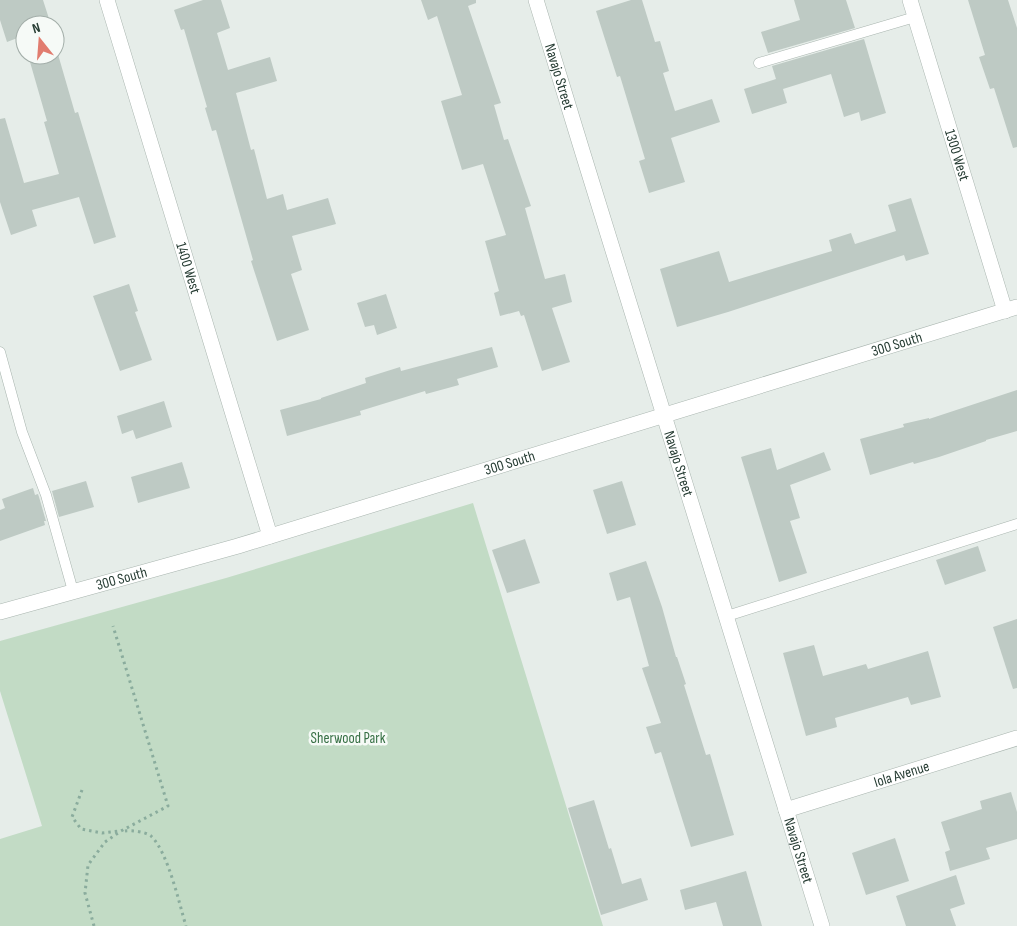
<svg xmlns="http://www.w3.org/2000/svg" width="1017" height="926" font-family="'Sofia Sans Condensed',sans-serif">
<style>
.green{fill:#c2dbc5}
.building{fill:#becac4}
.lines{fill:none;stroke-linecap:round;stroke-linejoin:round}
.service-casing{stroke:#a9b5af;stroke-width:11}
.minor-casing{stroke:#a9b5af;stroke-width:16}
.path{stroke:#8aac9d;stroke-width:3;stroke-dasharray:2.5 4;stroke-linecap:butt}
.service{stroke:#fff;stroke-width:10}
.minor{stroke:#fff;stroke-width:15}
.labels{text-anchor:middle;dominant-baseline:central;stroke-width:5;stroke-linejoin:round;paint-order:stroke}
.street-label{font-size:15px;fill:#273d34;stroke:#f6faf7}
.park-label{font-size:15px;fill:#366f44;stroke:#f6faf7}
</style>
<rect width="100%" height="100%" fill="#e6ede9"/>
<path class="green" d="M473 503 603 926H0V839L42 826 0 691V641L226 578Z"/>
<g class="building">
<path d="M0 0H43L51 25H25L24 51 20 37 7 42 0 20Z"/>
<path d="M203 0H221L230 28 217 33 228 70 270 57 277 81 236 93 251 150 254 149 267 199 283 194 287 210 328 198 336 224 292 236 302 270 291 274 309 330 277 341 251 261 253 260 216 130 212 131 205 108 207 107 184 29 181 30 174 10Z"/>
<path d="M421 0H476V3L468 6 501 103 494 105 504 140 508 139 531 206 525 208 545 279 565 274 572 302 552 308 570 362 542 371 524 315 521 316 519 311 500 316 494 293 499 291 485 241 506 235 483 164 462 170 441 101 462 95 437 16 428 20Z"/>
<path d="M631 0H642L655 42 660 41 669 71 663 73 675 111 712 99 720 122 671 138 685 182 649 193 639 161 645 159 620 76 617 77 596 11Z"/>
<path d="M794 0H846L855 28 768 53 761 32 800 20Z"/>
<path d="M968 0H1008L1017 28V147L1013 148 994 88 990 89 979 57 985 55Z"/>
<path d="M864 39 886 113 861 121 859 112 844 117 831 74 783 89 787 103 752 114 744 89 776 79 772 66Z"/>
<path d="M55 44 75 113 78 112 116 237 94 244 79 197 32 210 37 226 11 235 0 202V119L5 118 24 183 59 174 44 122 47 121 28 55H55Z"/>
<path d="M911 198 929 254 906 261 904 255 728 312 677 327 660 269 719 251 729 282 832 251 829 240 851 233 855 244 896 231 888 205Z"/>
<path d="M129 284 138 311 135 312 152 360 120 371 93 296Z"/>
<path d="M386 294 397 328 377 335 374 325 365 327 357 303Z"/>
<path d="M492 347 498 367 457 379 459 385 426 394 425 391 360 411 361 415 287 436 280 410 321 399V398L366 383 365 378 400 367 401 371Z"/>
<path d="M1017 390V431L986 440V441L939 457 914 464 913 462 870 475 860 439 904 427 903 424 929 418V419Z"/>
<path d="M164 401 172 427 136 439 133 430 122 434 117 416Z"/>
<path d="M771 448 777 470 824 452 831 470 790 485 800 518 790 521 807 573 779 582 741 457Z"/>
<path d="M182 462 190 488 138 503 131 477Z"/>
<path d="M86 481 94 507 59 517 52 491Z"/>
<path d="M622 481 636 525 607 534 593 490Z"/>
<path d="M33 488 35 495 38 494 39 497 46 521H44L45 525 0 541V510L5 508 2 499Z"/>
<path d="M525 539 540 583 507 593 492 550Z"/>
<path d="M978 546 986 571 945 585 936 560Z"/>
<path d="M646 561 662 607 676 657H677L686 684 684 685 706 755 710 754 734 835 691 847 661 752 655 754 646 727 661 723 642 668 649 666 630 597 617 601 609 573Z"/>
<path d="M1017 619V688L1013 689 993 627Z"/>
<path d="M814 645 823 676 866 664 868 669 928 651 941 697 911 705 908 697 835 718 837 727 806 736 783 653Z"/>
<path d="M1011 792 1017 812V839L986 848 990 859 950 871 945 852 950 850 941 822 982 809 980 801Z"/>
<path d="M594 800 609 849 611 848 622 884 641 878 648 900 601 915 568 808Z"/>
<path d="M895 838 909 881 866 895 852 853Z"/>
<path d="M746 871 762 926H723L716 902 685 910 680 890Z"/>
<path d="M956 875 965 904 950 909 956 926H906L896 896Z"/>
</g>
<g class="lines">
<g class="service-casing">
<g id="service">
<path d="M759 63 915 17"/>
<path d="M0 352 22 432 46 495 73 591"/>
<path d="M727 616 1017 524"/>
</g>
</g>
<g class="minor-casing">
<g id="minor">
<path id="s1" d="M107 0 270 536"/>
<path id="s2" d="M536 0C630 309 727 617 822 926"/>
<path id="s3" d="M910 0 1005 311"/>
<path id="s4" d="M0 612 238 546 1017 307"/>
<path id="s5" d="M786 810 1017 738"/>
</g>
</g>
<g class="path">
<path d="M82 790 72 817 81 829 102 833 119 831"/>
<path d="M125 831C132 830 146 832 151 836 168 852 179 903 186 926"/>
<path d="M94 926 85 893 88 865 105 842 121 831 168 806 113 626"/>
</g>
<use href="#service" class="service"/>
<use href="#minor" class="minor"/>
</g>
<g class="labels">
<g class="street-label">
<text stroke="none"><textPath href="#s2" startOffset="80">Navajo Street</textPath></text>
<text stroke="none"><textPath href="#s3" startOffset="162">1300 West</textPath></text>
<text stroke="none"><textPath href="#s1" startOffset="280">1400 West</textPath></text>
<text stroke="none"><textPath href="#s4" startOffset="936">300 South</textPath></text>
<text stroke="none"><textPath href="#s4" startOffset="531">300 South</textPath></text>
<text stroke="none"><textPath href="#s2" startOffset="485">Navajo Street</textPath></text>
<text stroke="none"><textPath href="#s4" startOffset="126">300 South</textPath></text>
<text stroke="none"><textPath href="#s5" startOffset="121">Iola Avenue</textPath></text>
<text stroke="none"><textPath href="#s2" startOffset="890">Navajo Street</textPath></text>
</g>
<g class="park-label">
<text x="348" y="738">Sherwood Park</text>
</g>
</g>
<g transform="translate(40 40) rotate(343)"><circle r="24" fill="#f6faf7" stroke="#a3aea9"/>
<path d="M0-4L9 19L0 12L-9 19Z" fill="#e17c6f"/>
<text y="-8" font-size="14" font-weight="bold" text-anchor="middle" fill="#273d34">N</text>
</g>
</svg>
